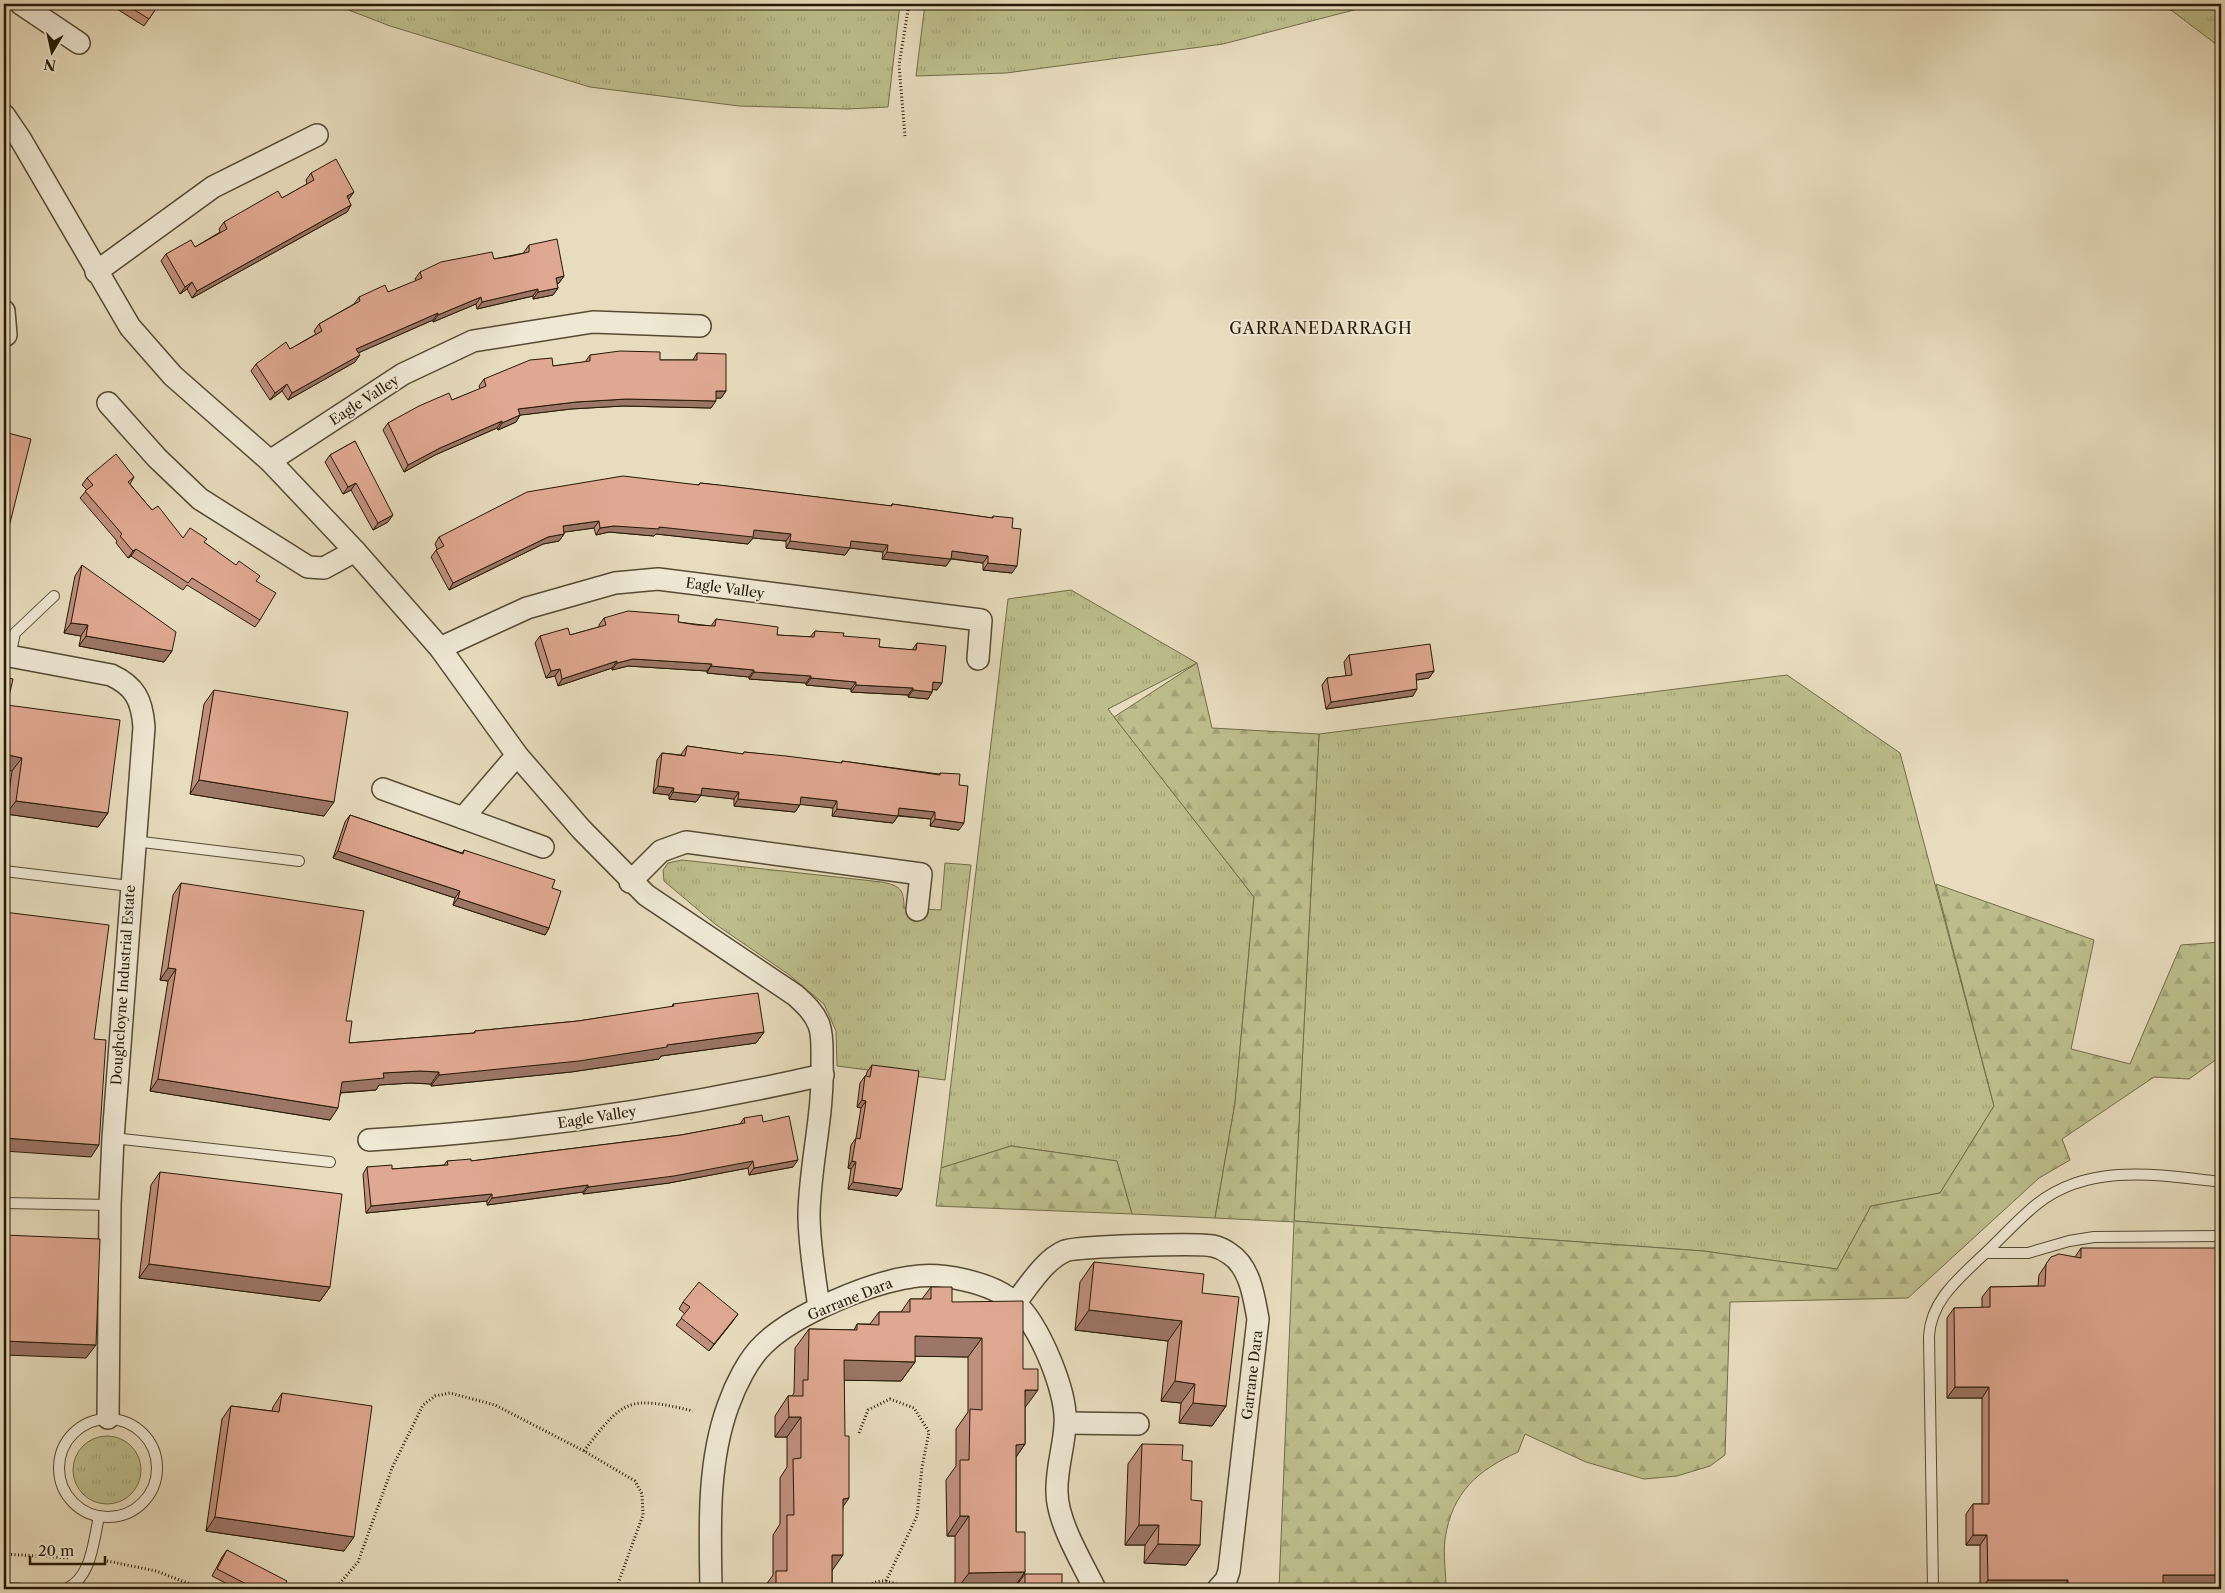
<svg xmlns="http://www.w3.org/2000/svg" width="2225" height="1593" font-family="'Libre Caslon Text',serif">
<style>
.grass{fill:url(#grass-tufts);stroke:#726c48}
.forest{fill:url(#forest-firs);stroke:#726c48}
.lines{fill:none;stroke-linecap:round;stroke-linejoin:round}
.lane-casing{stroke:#564a33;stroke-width:12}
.street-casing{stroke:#564a33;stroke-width:24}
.path{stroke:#261905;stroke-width:3;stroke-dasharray:1 2.5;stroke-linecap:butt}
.lane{stroke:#efe8d4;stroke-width:10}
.street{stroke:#efe8d4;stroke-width:21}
.wall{fill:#c0907e;stroke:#261905}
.shaded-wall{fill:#9c7666;stroke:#261905}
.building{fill:#dfa892;stroke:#261905}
.labels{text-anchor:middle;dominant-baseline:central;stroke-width:4;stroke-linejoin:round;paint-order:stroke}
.street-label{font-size:14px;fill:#261905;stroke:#efe8d4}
.quarter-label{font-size:16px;letter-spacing:1px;fill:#261905;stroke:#efe8d4}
</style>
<defs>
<pattern id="grass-tufts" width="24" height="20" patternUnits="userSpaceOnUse" patternTransform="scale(1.25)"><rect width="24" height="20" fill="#bdbe8c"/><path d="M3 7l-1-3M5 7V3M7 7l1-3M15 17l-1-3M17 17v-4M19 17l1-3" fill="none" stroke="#a2a377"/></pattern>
<pattern id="forest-firs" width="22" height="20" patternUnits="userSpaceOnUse" patternTransform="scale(1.25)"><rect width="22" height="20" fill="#bdbe8c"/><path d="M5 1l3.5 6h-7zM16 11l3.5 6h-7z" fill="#a2a377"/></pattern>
</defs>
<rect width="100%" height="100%" fill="#e7dcbd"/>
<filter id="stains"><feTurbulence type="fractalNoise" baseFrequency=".004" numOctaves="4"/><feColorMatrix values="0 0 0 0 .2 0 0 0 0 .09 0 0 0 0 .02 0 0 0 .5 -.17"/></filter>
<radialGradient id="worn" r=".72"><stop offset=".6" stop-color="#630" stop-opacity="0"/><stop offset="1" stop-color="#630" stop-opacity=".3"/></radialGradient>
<g class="grass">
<path d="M333 4H900L888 107 847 109 739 106 590 87 390 26Z"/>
<path d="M925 4H1377L1223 44 1006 73 916 76Z"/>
<path d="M2163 4H2221V48Z"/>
<path d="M1071 590 1197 663 1108 709 1254 897 1235 1103 1215 1218 1132 1214 1117 1161 1011 1146 941 1168 1008 599Z"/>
<path d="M1787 675 1900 753 1994 1106 1940 1193 1871 1206 1837 1269 1703 1251 1294 1221 1319 734Z"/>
<path d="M682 860 882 882C900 886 904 889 904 908L941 910 945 863 971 865 945 1080 837 1066 836 1031 824 1004 788 974 715 924 664 881 663 870 668 863Z"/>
<circle cx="107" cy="1470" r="34"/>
</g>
<g class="forest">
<path d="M1197 663 1212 728 1319 734 1294 1221 1703 1251 1837 1269 1871 1206 1940 1193 1994 1106 1936 884 2094 940 2071 1049 2130 1064 2181 945 2221 942V1056L2189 1079 2154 1077 2062 1139 2070 1160 2039 1178 1908 1298 1730 1302 1725 1455 1710 1466 1677 1476 1644 1479 1586 1462 1525 1434 1518 1452C1478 1470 1452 1492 1445 1539 1443 1555 1446 1573 1446 1589H1279L1294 1222 1215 1218 1235 1103 1254 897 1114 717Z"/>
<path d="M1011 1146 1117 1161 1132 1214 936 1206 941 1168Z"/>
</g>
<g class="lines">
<g class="lane-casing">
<g id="lane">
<path d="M10 656 15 633 54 596"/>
<path d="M134 841 299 861"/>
<path d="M4 871 130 886"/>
<path d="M113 1138 330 1162"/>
<path d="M4 1203 110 1205"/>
<path d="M1986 1253H2028L2069 1241 2094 1237 2221 1236"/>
<circle cx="108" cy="1468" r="49"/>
<path d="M4 1588 23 1589"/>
<path d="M66 1589C92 1577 93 1542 99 1517"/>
<path d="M1933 1589 1929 1336C1931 1302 1956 1281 1979 1259 1999 1241 2017 1220 2037 1204 2090 1162 2160 1175 2221 1182"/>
</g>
</g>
<g class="street-casing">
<g id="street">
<path d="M21 4 79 43"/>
<path d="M4 115 21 140 130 327 173 376 270 461 355 551 440 648 517 755 581 829 646 895 795 995C805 1004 814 1012 819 1025 823 1036 822 1050 822 1062 824 1114 810 1163 809 1214 809 1245 815 1277 819 1308"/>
<path d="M96 272 213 187 317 135"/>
<path d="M4 311 6 335"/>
<path d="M108 403 157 458 200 499 308 567 324 568 355 551"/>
<path d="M270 461 403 374 473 341 593 322 700 326"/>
<path d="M440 648 527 608 615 583 658 579 981 620 978 659"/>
<path d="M4 655 111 675C135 686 142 700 144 727L113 1138 110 1205 108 1418"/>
<path d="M383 789 543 847"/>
<path d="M463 818 517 755"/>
<path d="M630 882 661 851 686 842 921 874 917 910"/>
<path d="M369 1140C522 1131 673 1109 823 1075"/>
<path d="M1015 1303C1029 1286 1044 1260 1065 1251 1074 1246 1200 1243 1213 1246 1218 1247 1226 1251 1230 1254 1250 1267 1254 1297 1258 1319L1229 1571 1226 1580 1218 1589"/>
<path d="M1066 1423 1138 1424"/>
<path d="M711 1589C710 1529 707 1464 728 1406 735 1386 748 1359 764 1344 795 1314 869 1283 911 1277 941 1272 992 1282 1015 1303 1039 1324 1068 1393 1065 1425 1064 1447 1056 1470 1057 1492 1057 1522 1082 1562 1095 1589"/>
</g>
</g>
<g class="path">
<path d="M905 136 899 65 909 4"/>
<path d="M859 1433 868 1410 890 1399 914 1408 929 1432 922 1467 917 1516 886 1581"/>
<path d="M584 1451C624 1398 629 1396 693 1411"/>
<path d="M4 1554 70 1558"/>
<path d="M107 1561 156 1571 203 1589"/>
<path d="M335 1589 358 1562 392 1468 423 1405 435 1396 450 1393 495 1405 584 1451 635 1481 642 1494 643 1515 616 1589"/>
<path d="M863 1589C880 1577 888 1580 907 1589"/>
</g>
<use href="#lane" class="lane"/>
<use href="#street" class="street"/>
</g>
<g class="wall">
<path d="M109 4H159L144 26Z"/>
<path d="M311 173 349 199 348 200 351 205 347 212 192 298 187 289 180 294 161 261 166 254 195 247 220 232 219 229 224 222 282 198 307 184 306 180Z"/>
<path d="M529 245 564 276 559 283 557 284 558 288 553 295 533 299V296L477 309 476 304 433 322V320L358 353 355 362 288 400 282 391 270 400 251 371 256 364 290 349 316 334 314 331 319 324 354 304 359 297 388 292 416 281 415 279 420 272 494 259 524 253V252Z"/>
<path d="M697 353 726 391 721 398H716L711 408 623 406 571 409 520 415 516 422 498 430 497 428 435 455 404 472 383 430 388 423 452 400 480 389 479 386 484 379 553 366 585 362 590 355 660 360H693Z"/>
<path d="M355 441 388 522 373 530 351 490 343 494 325 462 330 455Z"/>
<path d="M134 477 130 484 152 510 183 538 205 543 256 581 260 620 255 627 187 585 183 590 131 556 128 558 116 543 117 541 80 498 87 490 82 485 87 478Z"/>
<path d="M700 483 891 506 892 504 992 518 993 516 1012 528V573L983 570V563L951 559 946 566 917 563 882 559 883 552 850 548 845 555 786 548V541L753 538 748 544 656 534 654 536 609 532 596 535 594 528 564 532V534L559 541 543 544 449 590 431 557 437 549 435 544 439 537 698 485Z"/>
<path d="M82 565 172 651 164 662 79 646 81 636 64 633 75 576Z"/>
<path d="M604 618 678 622 711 626 716 619 777 635 810 637 815 631 843 636 879 647 912 650 917 643 937 690 933 689 932 692 928 699 908 697V695L851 692V689L806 685V683L749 679V677L707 673V671L628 666 612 670V668L558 686 555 676 546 678 535 643 540 636 570 635 599 627V625Z"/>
<path d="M1349 655 1434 671 1429 678 1416 680 1413 696 1326 709 1322 685 1327 678 1346 676 1344 662Z"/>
<path d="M214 690 324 816 190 794 204 704Z"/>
<path d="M7 705 108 813 98 827 6 814 12 771Z"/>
<path d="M687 746 742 754 744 752 841 763 842 761 939 774 940 773 959 785V830L930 826 931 819 898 816 893 823 832 816 833 808 800 804 795 812 734 806V799L701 795 696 802 669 799V795L653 793 657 760 662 753 681 755 682 753Z"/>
<path d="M350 815 462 853 464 850 552 888 549 928 545 935 453 905 455 898 333 858 345 822Z"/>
<path d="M181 883 346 1021 349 1043 474 1033 475 1031 578 1021 672 1007 673 1004 764 1032 756 1043 661 1056 659 1059 571 1072 431 1086V1084L411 1083 379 1085 376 1090 341 1093 330 1120 150 1091 168 981 160 980 173 895Z"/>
<path d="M872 1065 897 1196 848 1189 851 1169 848 1168 851 1145 856 1138 861 1108 857 1107 860 1083 865 1076H866L867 1072Z"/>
<path d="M744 1118 763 1122 793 1167 749 1175 748 1168 669 1183 583 1194V1192L487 1205V1201L366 1213 363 1174 367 1167 392 1169 444 1165 447 1161H471L681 1135 740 1124Z"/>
<path d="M160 1172 330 1287 320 1301 139 1278 151 1185Z"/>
<path d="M2081 1248 2163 1586V1589H1980V1545H1966V1514L1973 1504H1982V1398H1947V1318L1954 1308H1982V1297L1990 1287 2038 1286 2039 1275 2051 1257H2075Z"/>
<path d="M1094 1262 1202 1293 1226 1406 1212 1426 1179 1423 1181 1403 1161 1401 1168 1341 1075 1330 1080 1282Z"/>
<path d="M931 1287 952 1302 1023 1369 1025 1408V1444L1016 1457V1532L1025 1572 1013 1589H955V1536H947L946 1480 956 1466V1429L968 1412V1357L915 1356V1362L901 1381 844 1380 843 1508 832 1571V1589H763L773 1575V1535L780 1524V1478L787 1467V1437H775V1416L788 1396H792L794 1393 795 1348 809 1329 854 1330 857 1324H870L879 1312H901L910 1299H922Z"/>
<path d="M683 1302 733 1321 709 1351 676 1325 685 1314 679 1309Z"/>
<path d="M282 1393 344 1551 206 1531 222 1419 231 1406 272 1411 273 1407Z"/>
<path d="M1142 1444 1182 1460 1200 1545 1186 1565 1144 1563 1145 1545H1125L1128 1464Z"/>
<path d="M227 1550 282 1589H237L212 1576 222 1557Z"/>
<path d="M1025 1574 1062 1589H1014Z"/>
</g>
<g class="shaded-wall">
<path d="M354 192 349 199 342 203 347 196Z"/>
<path d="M351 205 347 212 192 298 197 291Z"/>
<path d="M564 276 559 283 551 285 556 278Z"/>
<path d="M192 282 187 289 180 294 185 287Z"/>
<path d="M558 288 553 295 533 299 538 292Z"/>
<path d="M538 289 533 296 477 309 482 302Z"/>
<path d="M481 297 476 304 433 322 438 315Z"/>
<path d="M438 313 433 320 351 356 356 349Z"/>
<path d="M360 355 355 362 288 400 292 393Z"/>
<path d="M287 384 282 391 270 400 275 393Z"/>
<path d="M716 391H726L721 398H712Z"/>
<path d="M627 399 716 401 711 408 623 406 571 409 513 416 518 409 576 402Z"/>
<path d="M520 415 516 422 498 430 502 423Z"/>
<path d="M502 421 497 428 435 455 404 472 408 465 440 448Z"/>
<path d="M356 483 351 490 343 494 348 487Z"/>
<path d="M393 515 388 522 373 530 378 523Z"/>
<path d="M599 521 594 528 558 533 563 526Z"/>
<path d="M614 526 754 530 791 534 786 541 753 538 748 544 656 534 654 536 609 532 596 535 600 528Z"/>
<path d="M4 530 8 531 4 537Z"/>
<path d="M564 534 559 541 543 544 449 590 453 583 548 537Z"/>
<path d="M790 541H851L888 545 883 552 850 548 845 555 786 548Z"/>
<path d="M136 549 131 556 128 558 133 551Z"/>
<path d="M952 551 988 556 983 563 947 558Z"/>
<path d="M887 552 951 559 946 566 882 559Z"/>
<path d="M988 563 1017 566 1012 573 983 570Z"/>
<path d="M71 623 88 625 81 636 64 633Z"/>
<path d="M86 636 172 651 164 662 79 646Z"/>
<path d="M633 659 712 664 707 671 628 666 612 670 617 663Z"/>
<path d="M617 661 612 668 558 686 562 679Z"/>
<path d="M711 666 754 670 749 677 707 673Z"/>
<path d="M560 669 555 676 546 678 551 671Z"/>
<path d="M1434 671 1429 678 1411 681 1416 674Z"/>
<path d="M754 672 811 676 806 683 749 679Z"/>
<path d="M811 678 856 682 851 689 806 685Z"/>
<path d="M933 682 942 683 937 690 928 689Z"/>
<path d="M856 685 913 688 908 695 851 692Z"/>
<path d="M1417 689 1413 696 1326 709 1331 702Z"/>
<path d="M913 690 932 692 928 699 908 697Z"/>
<path d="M4 754 22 758 12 771 4 769Z"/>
<path d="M199 780 334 802 324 816 190 794Z"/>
<path d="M658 786 674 788 669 795 653 793Z"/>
<path d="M702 788 739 792 734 799 697 795Z"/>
<path d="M673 792 701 795 696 802 669 799Z"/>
<path d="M801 797 837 801 833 808 796 804Z"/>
<path d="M738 799 800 805 795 812 734 806Z"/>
<path d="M16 801 108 813 98 827 6 814Z"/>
<path d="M899 808 935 812 931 819 894 815Z"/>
<path d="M837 809 898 816 893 823 832 816Z"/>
<path d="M935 819 964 823 959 830 930 826Z"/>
<path d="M338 851 460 891 455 898 333 858Z"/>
<path d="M458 898 549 928 545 935 453 905Z"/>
<path d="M168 968 176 969 168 981 160 980Z"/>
<path d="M764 1032 756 1043 661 1056 659 1059 571 1072 431 1086 439 1075Z"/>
<path d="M420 1071 439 1072 431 1084 411 1083 379 1085 376 1090 334 1093 342 1082 383 1073Z"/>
<path d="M158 1079 338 1108 330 1120 150 1091Z"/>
<path d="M862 1100 866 1101 861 1108 857 1107Z"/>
<path d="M4 1138 99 1145 91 1157 4 1151Z"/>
<path d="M798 1160 793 1167 749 1175 754 1168Z"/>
<path d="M753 1161 748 1168 669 1183 583 1194 588 1187Z"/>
<path d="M852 1161 856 1162 851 1169 848 1168Z"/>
<path d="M853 1182 902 1189 897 1196 848 1189Z"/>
<path d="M588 1185 583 1192 487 1205 492 1198Z"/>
<path d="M492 1194 487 1201 366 1213 371 1206Z"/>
<path d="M149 1264 330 1287 320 1301 139 1278Z"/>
<path d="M1089 1310 1182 1321 1168 1341 1075 1330Z"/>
<path d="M738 1314 733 1321 709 1351 714 1344Z"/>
<path d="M915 1336 982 1338 968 1357 901 1356Z"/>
<path d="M4 1341 96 1345 86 1358 4 1355Z"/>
<path d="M844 1360 915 1362 901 1381 830 1380Z"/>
<path d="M1175 1381 1195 1384 1181 1403 1161 1401Z"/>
<path d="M1955 1387H1989L1982 1398H1947Z"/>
<path d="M1025 1390H1038L1024 1409Z"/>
<path d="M1193 1403 1226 1406 1212 1426 1179 1423Z"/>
<path d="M789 1417H801L787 1437H775Z"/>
<path d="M1025 1444 1011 1464 1016 1445Z"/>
<path d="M849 1498 835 1518 843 1499Z"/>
<path d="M960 1516H969L955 1536H947Z"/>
<path d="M215 1517 354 1537 344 1551 206 1531Z"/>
<path d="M1139 1525H1159L1145 1545H1125Z"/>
<path d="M1973 1535H1987L1980 1545H1966Z"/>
<path d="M1158 1544 1200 1545 1186 1565 1144 1563Z"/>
<path d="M832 1555H843L829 1575Z"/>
<path d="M1025 1572 1013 1589H957L969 1573Z"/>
<path d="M2163 1575H2221V1586H2156Z"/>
<path d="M1988 1580H2068L2061 1589H1981Z"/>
</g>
<g class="building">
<path d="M125 4H159L149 19Z"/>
<path d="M336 159 354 192 347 196 351 205 197 291 192 282 185 287 166 254 191 240 195 247 227 229 224 222 278 191 282 198 314 180 311 173Z"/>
<path d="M557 239 564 276 556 278 558 288 538 292V289L482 302 481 297 438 315V313L356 349 360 355 292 393 287 384 275 393 256 364 286 342 290 349 322 331 319 324 360 301 359 297 385 285 388 292 422 278 420 272 441 262 492 252 494 259 512 256 529 252V245Z"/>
<path d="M620 351 660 352V360H697V353L726 354V391H716V401L627 399 576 402 518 409 520 415 502 423V421L440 448 408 465 388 423 419 406 449 393 452 400 486 386 484 379 530 360 552 358 553 366 590 361V355Z"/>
<path d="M4 432 31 439 8 531 4 530Z"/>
<path d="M355 441 393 515 378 523 356 483 348 487 330 455Z"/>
<path d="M116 454 134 477 128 482 152 510 158 506 183 538 190 528 207 539 204 542 236 565 239 561 260 576 256 581 276 593 260 620 192 578 188 583 136 549 133 551 120 536 122 534 85 491 93 485 87 478Z"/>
<path d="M623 476 699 485 700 483 719 485 892 506V504L993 518V516L1013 518 1012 528 1021 529 1017 566 988 563V556L952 551 951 559 922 556 887 552 888 545 851 541 850 548 790 541 791 534 754 530 753 537 659 527V529L614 526 600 528 599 521 563 526 564 534 548 537 453 583 436 550 444 546 439 537 527 492Z"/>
<path d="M82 565 176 632 172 651 86 636 88 625 71 623Z"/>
<path d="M628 611 679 615 678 622 697 625 715 626 716 619 778 627 777 635 814 637 815 631 844 633 843 636 880 639 879 647 916 650 917 643 946 646 942 683 933 682 932 692 913 690V688L856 685V682L811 678V676L754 672V670L711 666 712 664 633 659 617 663V661L562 679 560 669 551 671 540 636 568 628 570 635 606 625 604 618Z"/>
<path d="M1430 644 1434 671 1416 674 1417 689 1331 702 1327 678 1352 675 1349 655Z"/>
<path d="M4 677 13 679 7 705 120 720 108 813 16 801 22 758 4 754Z"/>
<path d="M214 690 348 712 334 802 199 780Z"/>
<path d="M687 746 743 754 744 752 786 756 842 763V761L940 775V773L960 774 959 785 968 786 964 823 935 819V812L899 808 898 816 837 809V801L801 797 800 805 738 799 739 792 702 788 701 795 673 792 674 788 658 786 662 753 685 756Z"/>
<path d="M350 815 463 854 464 850 555 880 552 888 561 891 549 928 458 898 460 891 338 851Z"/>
<path d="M181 883 364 911 346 1021H352L349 1043 475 1033V1031L578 1021 674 1006 673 1004 758 993 764 1032 667 1045V1047L579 1061 439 1075V1072L420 1071 383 1073 384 1078 342 1082 338 1108 158 1079 176 969 168 968Z"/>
<path d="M4 912 109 925 94 1039 106 1040 99 1145 4 1138Z"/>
<path d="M872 1065 919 1071 902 1189 853 1182 856 1162 852 1161 856 1138 860 1139 866 1101 862 1100 865 1076 870 1077Z"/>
<path d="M762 1115 763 1122 789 1116 798 1160 754 1168 753 1161 674 1176 588 1187V1185L492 1198V1194L371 1206 367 1167 392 1165V1169L448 1165 447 1161 471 1159V1161L681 1135 745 1123 744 1118Z"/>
<path d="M160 1172 342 1194 330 1287 149 1264Z"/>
<path d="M4 1235 100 1239 96 1345 4 1341Z"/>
<path d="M2081 1248H2221V1575H2163V1589H2068V1580H1988L1987 1535H1973V1504H1989V1387H1955L1954 1308 1990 1307V1287L2045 1286 2046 1264 2051 1257 2059 1254 2081 1258Z"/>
<path d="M1094 1262 1204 1274 1202 1293 1239 1297 1226 1406 1193 1403 1195 1384 1175 1381 1182 1321 1089 1310Z"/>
<path d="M699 1282 738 1314 714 1344 681 1318 690 1307 683 1302Z"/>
<path d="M931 1287H952V1302L1023 1301V1369H1038V1390H1025V1444L1016 1445V1532H1025V1572L969 1573V1516H960V1460H969L970 1409 982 1410V1338L915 1336V1362L844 1360 845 1436H849V1498L843 1499V1555H832V1589H776V1571H787V1515H794L793 1459 801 1458V1417H789L788 1396H803V1380H808L809 1329 857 1330V1324L879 1325V1312H910V1299H931Z"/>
<path d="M282 1393 372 1406 354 1537 215 1517 231 1406 279 1412Z"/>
<path d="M1142 1444 1183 1445 1182 1460 1192 1461 1191 1500 1202 1501 1200 1545 1158 1544 1159 1525H1139Z"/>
<path d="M227 1550 287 1581 282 1589H256L217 1569Z"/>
<rect x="1025" y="1574" width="37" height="15"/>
</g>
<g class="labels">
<g class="street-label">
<text transform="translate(364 400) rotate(-33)">Eagle Valley</text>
<text transform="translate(725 588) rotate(8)">Eagle Valley</text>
<text transform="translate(123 985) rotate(-86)">Doughcloyne Industrial Estate</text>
<text transform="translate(597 1117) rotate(-9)">Eagle Valley</text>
<text transform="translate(850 1299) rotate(-22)">Garrane Dara</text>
<text transform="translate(1252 1375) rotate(-83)">Garrane Dara</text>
</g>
<g class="quarter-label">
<text x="1321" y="328">GARRANEDARRAGH</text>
</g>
</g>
<rect width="2225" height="1593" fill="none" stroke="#e7dcbd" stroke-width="20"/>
<rect x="5" y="5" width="2215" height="1583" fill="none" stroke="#261905" stroke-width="2.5"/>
<rect x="10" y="10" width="2205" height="1573" fill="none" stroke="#261905"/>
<g transform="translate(52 52) rotate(189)" stroke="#efe8d4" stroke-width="4" paint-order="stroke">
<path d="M0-4L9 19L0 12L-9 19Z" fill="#261905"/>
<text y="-8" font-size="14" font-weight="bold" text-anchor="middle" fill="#261905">N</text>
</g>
<path d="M30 1556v8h75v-8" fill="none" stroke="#261905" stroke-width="2.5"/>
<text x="38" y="1556" font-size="15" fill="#261905" stroke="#efe8d4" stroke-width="4" paint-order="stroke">20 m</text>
<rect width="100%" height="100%" filter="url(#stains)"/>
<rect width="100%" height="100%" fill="url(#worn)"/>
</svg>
